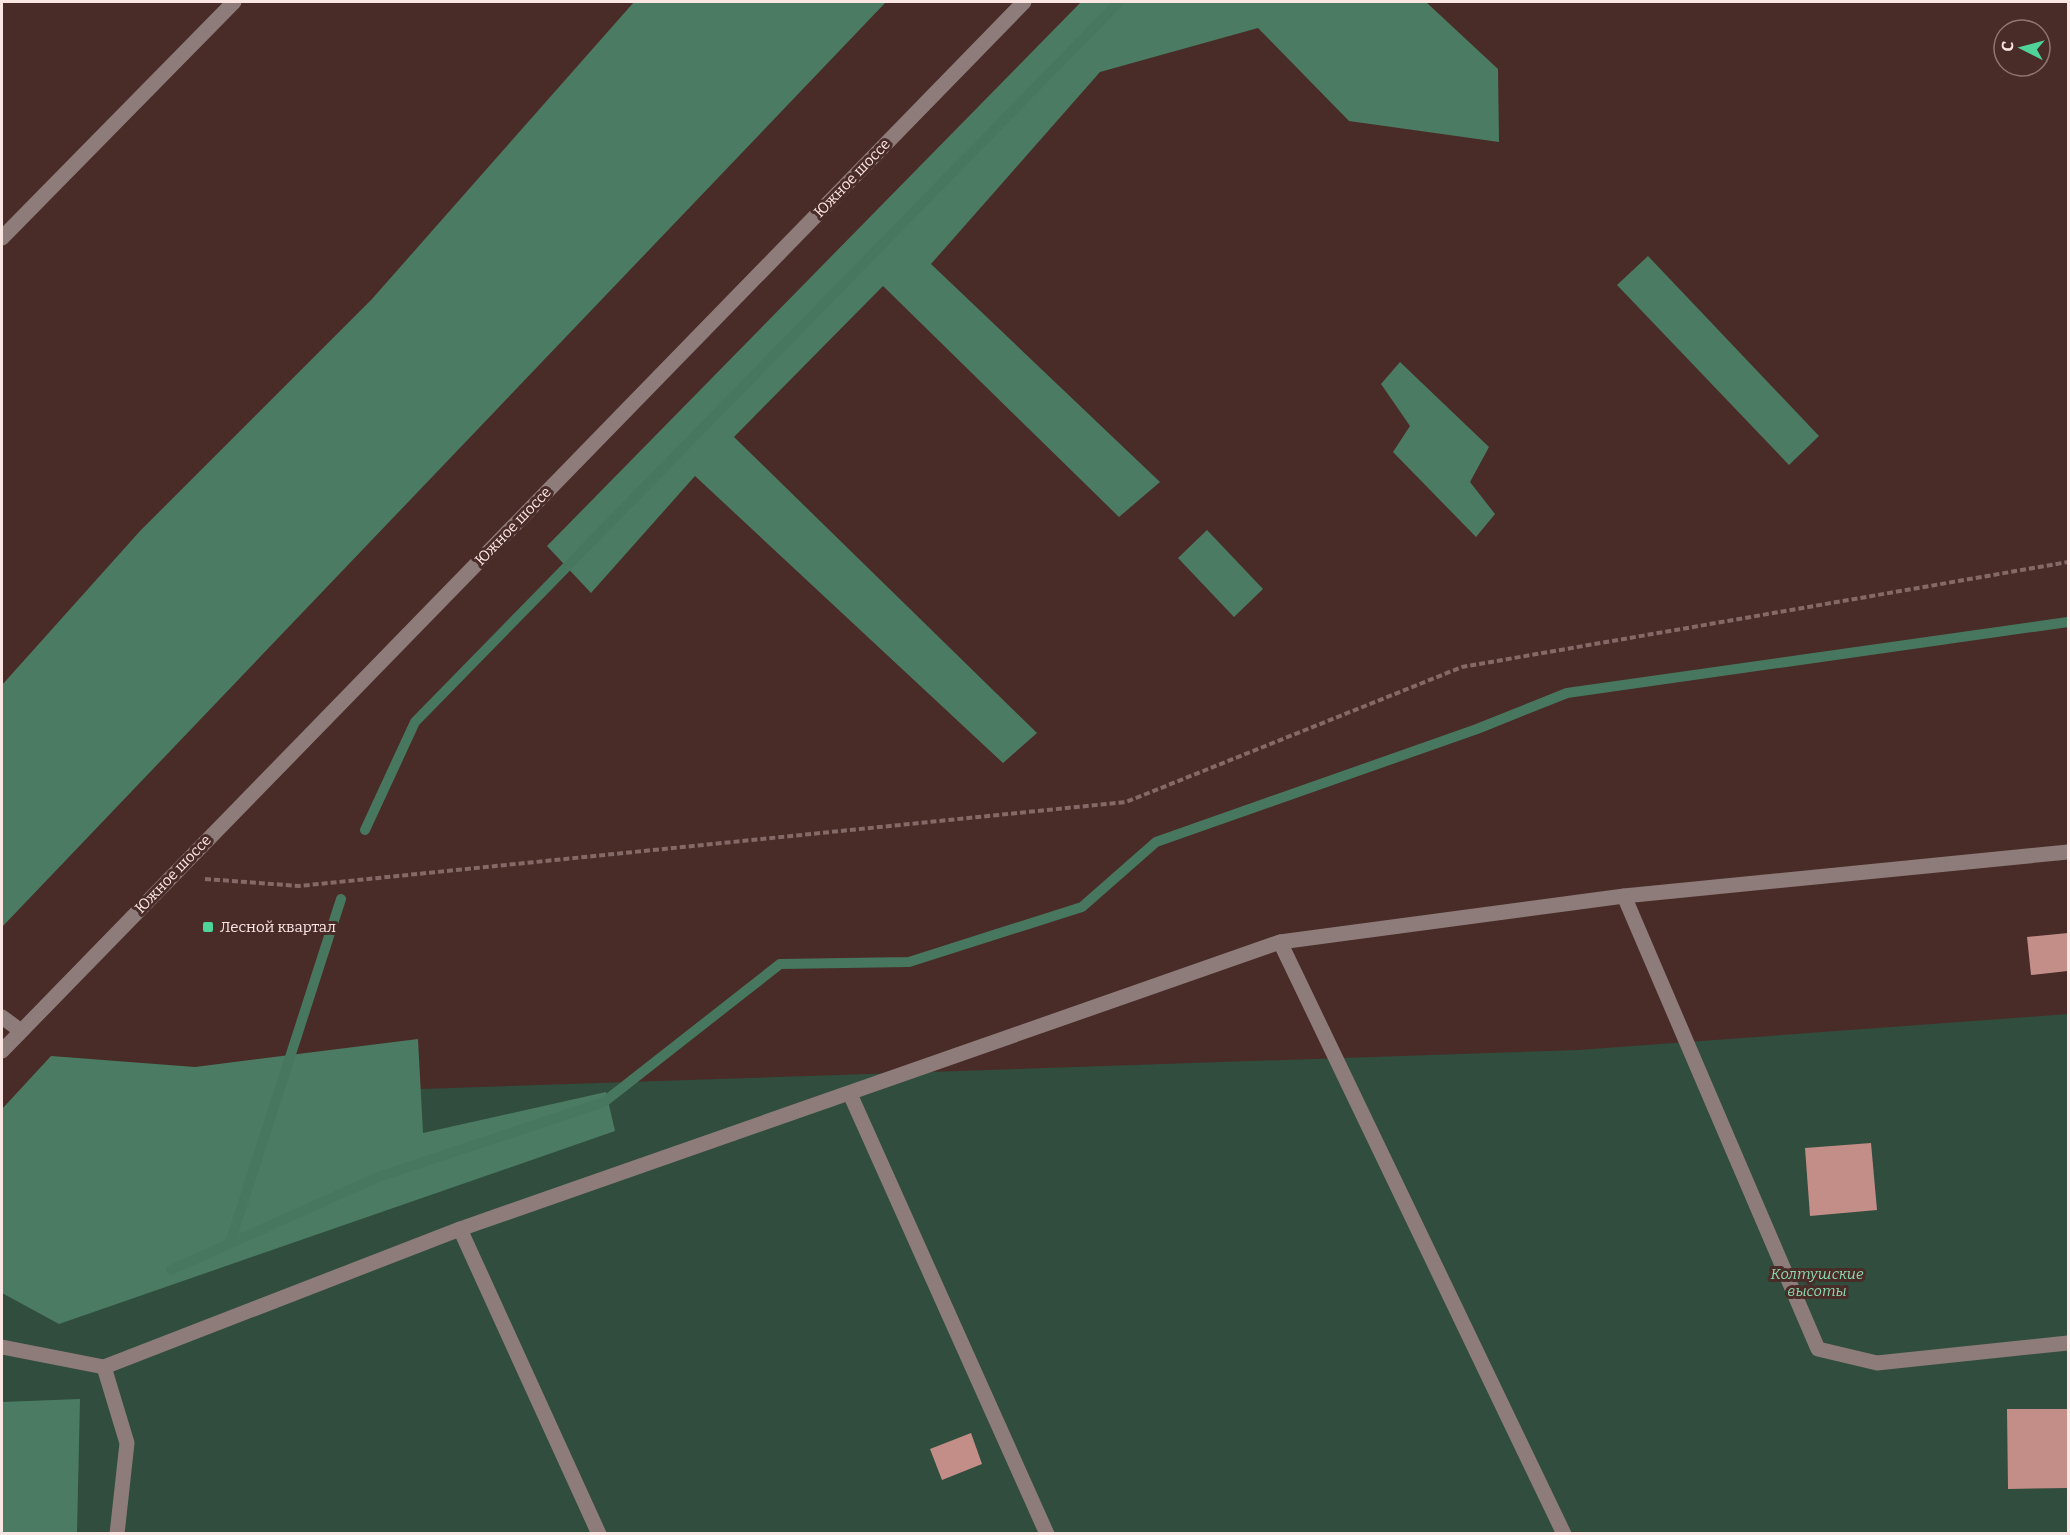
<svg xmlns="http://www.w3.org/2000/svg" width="2070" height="1535" font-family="Bitter,serif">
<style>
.green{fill:#314d3e}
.forest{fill:#4b7c63}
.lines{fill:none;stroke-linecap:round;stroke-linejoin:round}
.stream{stroke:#47785f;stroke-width:10}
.building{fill:#c38e88}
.path{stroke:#846966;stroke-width:4;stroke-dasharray:6 3;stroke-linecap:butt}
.minor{stroke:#8d7c7a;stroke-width:15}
.poi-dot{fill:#4fd399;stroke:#492b28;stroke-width:2}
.labels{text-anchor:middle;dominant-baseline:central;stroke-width:6;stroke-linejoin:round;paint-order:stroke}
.street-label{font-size:15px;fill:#fbe6e4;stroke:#492b28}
.poi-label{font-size:15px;fill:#fbe6e4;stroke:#492b28;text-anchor:start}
.park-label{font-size:15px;font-style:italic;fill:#8ad8b0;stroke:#492b28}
</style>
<rect width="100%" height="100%" fill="#492b28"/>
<path class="green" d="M2068 1014V1533H2V1200L97 1100 1578 1050Z"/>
<g class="forest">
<path d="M634 2H886L2 927V685L140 531 372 299Z"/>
<path d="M1081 2H1426L1498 69 1499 142 1349 121 1258 28 1100 72 931 264 1160 482 1119 517 883 286 734 437 1037 733 1003 763 695 476 591 593 547 546Z"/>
<path d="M1648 256 1819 436 1789 465 1617 285Z"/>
<path d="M1400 362 1489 447 1470 482 1495 514 1476 537 1393 452 1410 426 1381 384Z"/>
<path d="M1207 530 1263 589 1234 617 1178 558Z"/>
<path d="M418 1039 423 1133 606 1092 615 1131 59 1324 2 1293V1109L51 1056 195 1067Z"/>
<path d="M80 1399 77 1533H2V1402Z"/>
</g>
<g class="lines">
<g class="stream">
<path d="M365 830 415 722 1119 2"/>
<path d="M230 1243 341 899"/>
<path d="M171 1270 378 1177 604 1102 780 964 909 962 1082 907 1156 842 1477 729 1567 693 2068 622"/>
</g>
</g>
<g class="building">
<path d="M2068 933 2067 957 2068 971 2031 975 2027 937Z"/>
<path d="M1871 1143 1877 1210 1810 1216 1805 1148Z"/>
<path d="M2007 1409H2068V1488L2008 1489Z"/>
<path d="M971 1433 982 1464 942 1480 930 1449Z"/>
</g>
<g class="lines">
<path class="path" d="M205 879 299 886 1126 802 1462 667 2068 562"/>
<g class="minor">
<path d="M2 238 234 2"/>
<path d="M1624 896 1818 1349 1877 1363 2068 1343"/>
<path d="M1280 942 1564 1534"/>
<path d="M2 1017 21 1031"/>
<path d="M2 1051 1024 2"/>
<path d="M850 1094 1047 1534"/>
<path d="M460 1229 599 1534"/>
<path d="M2 1347 104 1367"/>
<path d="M117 1534 127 1443 104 1367 460 1229 1280 942 1624 896 2068 852"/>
</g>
</g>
<rect class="poi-dot" x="202" y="921" width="12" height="12" rx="3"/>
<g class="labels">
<g class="street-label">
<text transform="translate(852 178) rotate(-46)">Южное шоссе</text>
<text transform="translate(513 526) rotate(-46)">Южное шоссе</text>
<text transform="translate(173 874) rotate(-46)">Южное шоссе</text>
</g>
<g class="poi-label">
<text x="220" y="927">Лесной квартал</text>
</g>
<g class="park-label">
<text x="1817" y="1274">Колтушские<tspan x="1817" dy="17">высоты</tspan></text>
</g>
</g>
<rect width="2070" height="1535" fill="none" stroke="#fbe6e4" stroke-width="6"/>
<g transform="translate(2022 48) rotate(276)"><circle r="28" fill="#492b28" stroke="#907673" stroke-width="1.5"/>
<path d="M0-4.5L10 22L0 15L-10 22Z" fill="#4fd399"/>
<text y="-9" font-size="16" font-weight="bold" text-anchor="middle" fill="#fbe6e4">С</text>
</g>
</svg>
